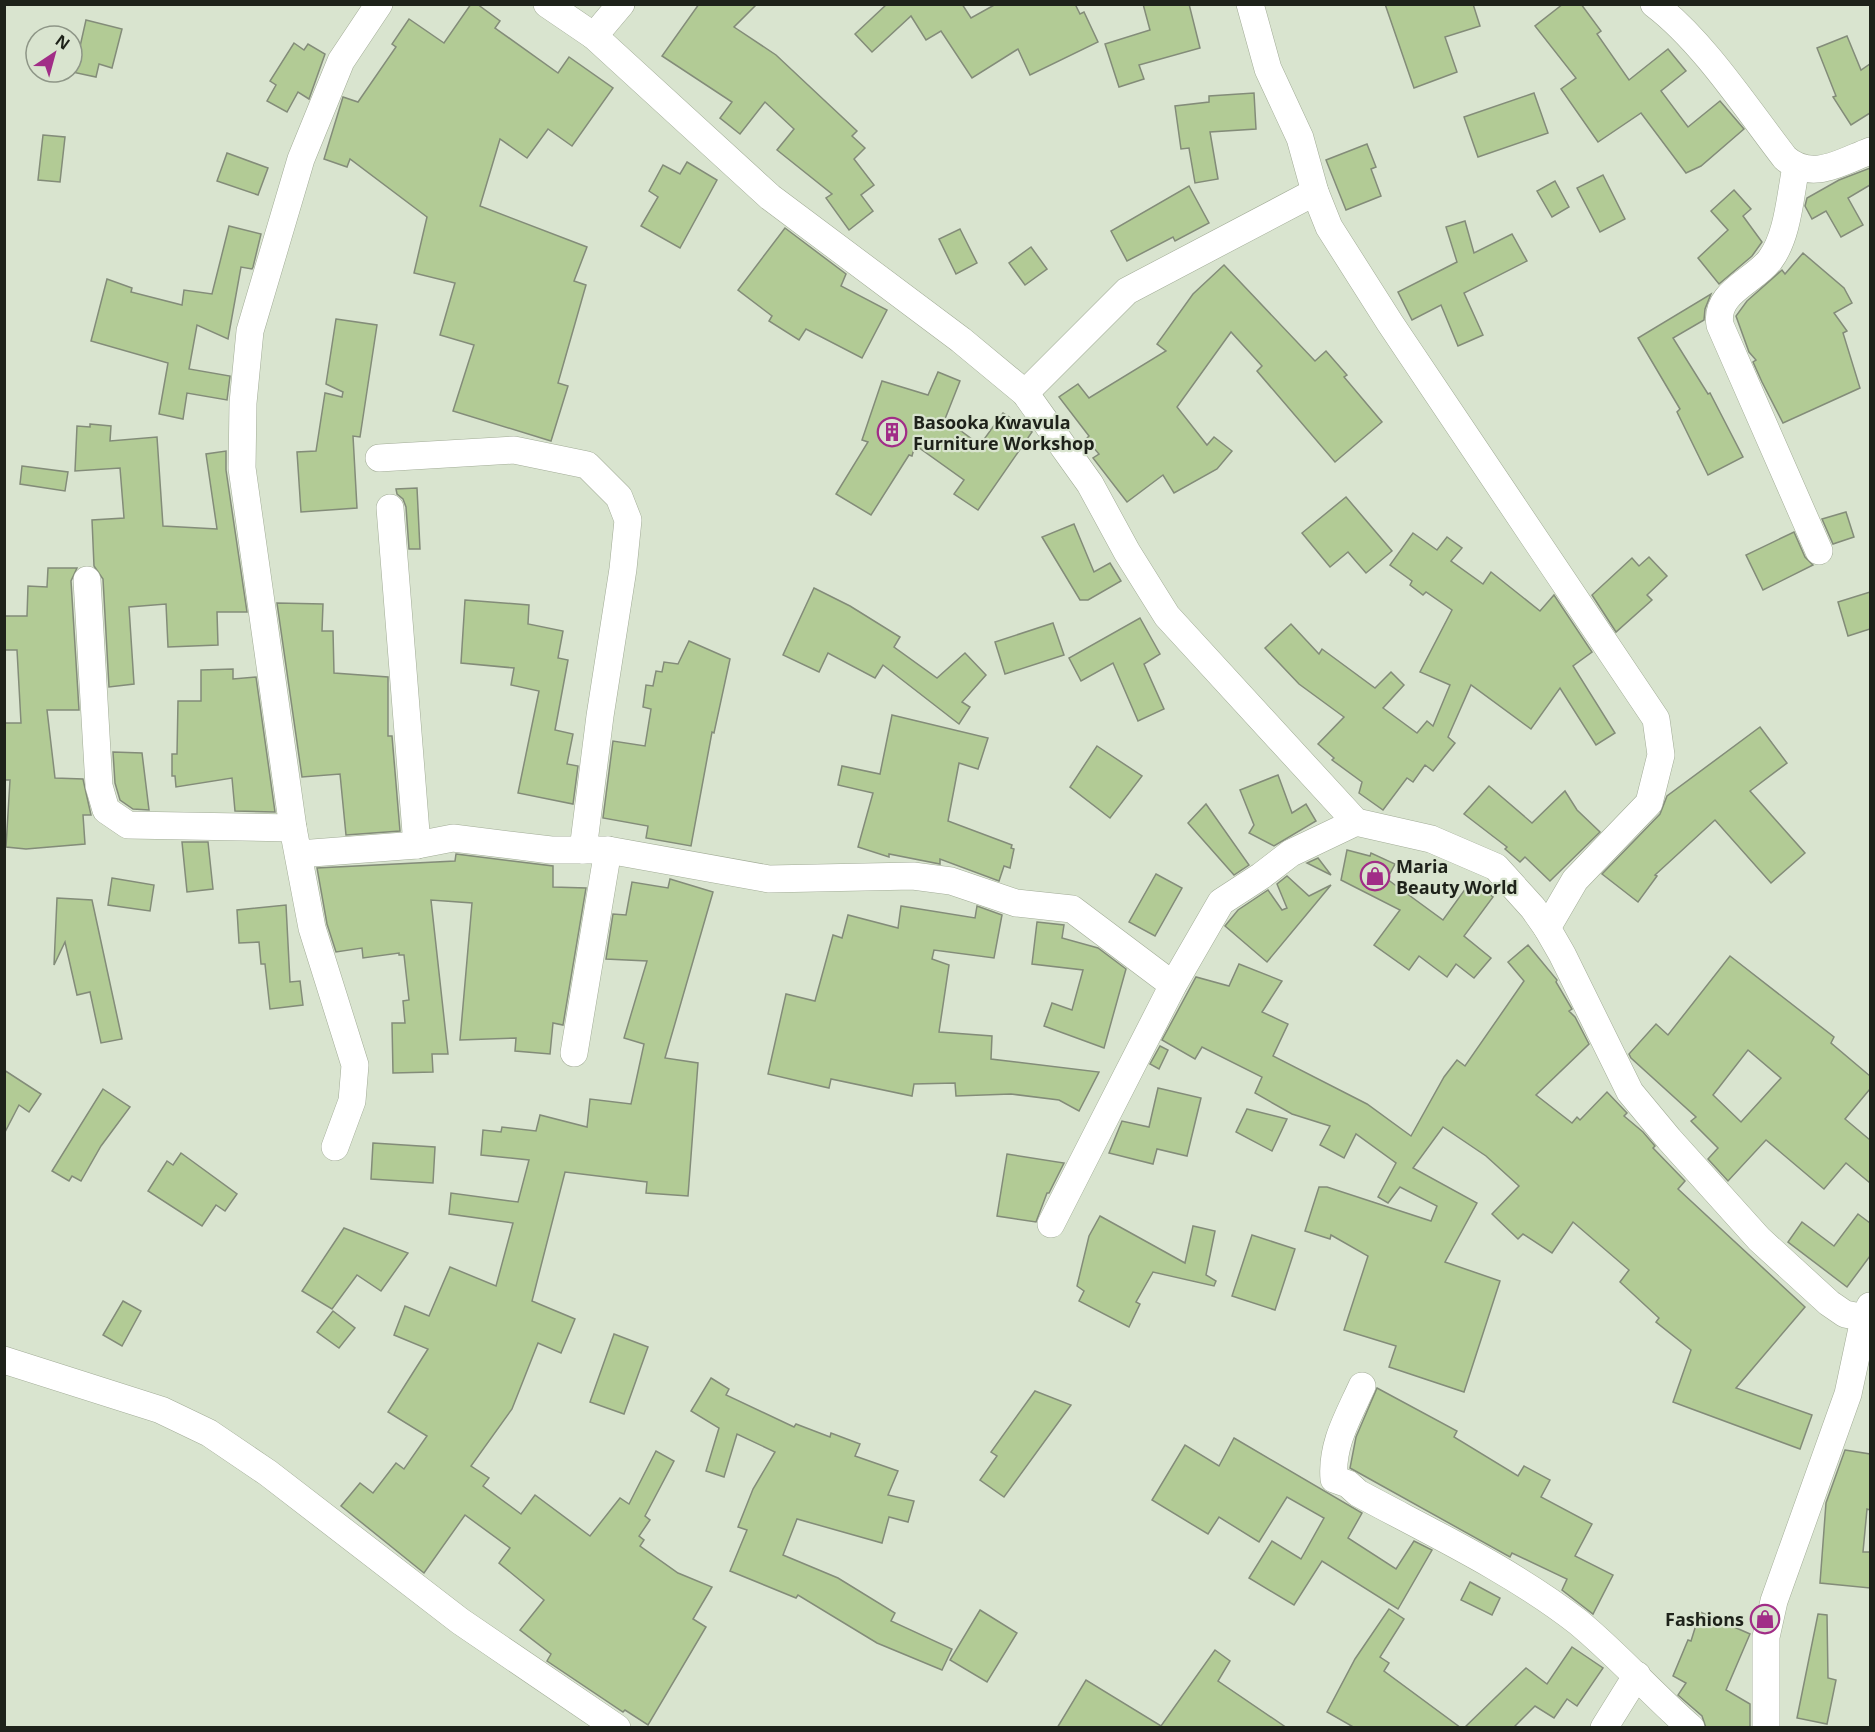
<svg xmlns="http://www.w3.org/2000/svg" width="1875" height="1732" font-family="'Open Sans',sans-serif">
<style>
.building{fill:#b2cb95;stroke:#838c79;stroke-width:1.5;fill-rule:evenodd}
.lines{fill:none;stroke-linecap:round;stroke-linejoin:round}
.street-casing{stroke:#a2ac97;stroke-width:28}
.street{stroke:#fff;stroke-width:27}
.labels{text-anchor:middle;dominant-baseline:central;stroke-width:4.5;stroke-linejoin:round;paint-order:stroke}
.poi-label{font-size:18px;font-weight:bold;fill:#1e221a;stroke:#d9e4cf;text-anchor:start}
</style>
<rect width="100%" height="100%" fill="#d9e4cf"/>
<g class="building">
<path d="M471 4H477L500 21 495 28 558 73 569 57 613 88 572 146 548 129 527 158 500 139 480 206 587 247 574 281 586 285 558 383 568 386 551 441 453 411 474 345 440 335 455 283 414 273 427 217 350 159 347 167 324 159 343 97 358 102 396 47 392 44 409 19 444 43Z"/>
<path d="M699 4H757L734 27 776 55 857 131 852 136 865 148 854 159 874 185 861 195 873 211 849 230 826 198 832 194 777 150 794 129 765 102 740 134 720 118 732 102 662 56Z"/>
<path d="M887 4H962L971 18 996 4H1075L1080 14 1084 12 1098 42 1030 75 1018 49 972 78 941 31 926 40 911 16 872 52 855 34Z"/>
<path d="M1143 4H1189L1200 48 1139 65 1144 79 1119 87 1105 44 1150 30Z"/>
<path d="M1385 4H1473L1480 26 1445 37 1457 72 1414 88Z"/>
<path d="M1563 4H1581L1601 31 1597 34 1629 80 1668 49 1686 71 1661 91 1688 127 1720 101 1744 129 1701 166 1686 173 1641 113 1598 142 1561 89 1576 78 1535 26Z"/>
<path d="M86 20 122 29 112 68 99 64 96 77 72 72V50L79 51Z"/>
<path d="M1847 36 1861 70 1870 64V113L1851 125 1833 97 1836 96 1817 48Z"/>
<path d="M294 43 304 50 308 44 325 54 309 99 298 92 287 112 267 101 276 85 270 81Z"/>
<path d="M1254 93 1256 129 1210 132 1218 179 1195 183 1189 148 1181 149 1175 106 1209 102V96Z"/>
<path d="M1534 93 1548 133 1478 157 1464 117Z"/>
<path d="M43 135 65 137 60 182 38 180Z"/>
<path d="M1367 144 1376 167 1371 169 1381 196 1346 210 1326 160Z"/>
<path d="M227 153 268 168 258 195 217 181Z"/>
<path d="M687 162 717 180 680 248 641 226 658 197 649 191 663 165 680 174Z"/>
<path d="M1870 168V185L1848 198 1863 225 1841 237 1826 211 1812 219 1805 206 1807 198 1839 180Z"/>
<path d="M1603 175 1625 219 1600 232 1577 188Z"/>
<path d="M1555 181 1569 207 1552 217 1537 191Z"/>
<path d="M1189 186 1209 223 1175 241 1173 237 1127 261 1111 231Z"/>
<path d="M1734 190 1751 209 1743 216 1762 242 1752 256 1719 284 1698 258 1728 230 1711 211Z"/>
<path d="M1465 221 1474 253 1512 234 1527 261 1464 293 1483 335 1458 346 1441 305 1412 320 1398 292 1457 262 1446 227Z"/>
<path d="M229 226 261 234 253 267 252 269 241 267 228 339 197 325 189 369 230 376 227 400 187 393 183 419 159 414 168 363 91 341 107 279 132 288 131 292 182 305 184 290 212 294Z"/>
<path d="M785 228 846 274 841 286 887 310 862 358 806 329 799 340 769 321 772 316 738 290Z"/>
<path d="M960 229 977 263 956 274 939 239Z"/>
<path d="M1031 247 1047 269 1025 285 1009 263Z"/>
<path d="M1803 253 1844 288 1852 303 1834 313 1847 331 1843 333 1860 388 1783 423 1762 382 1753 362 1756 360 1749 352 1736 316 1747 301 1782 270 1785 274Z"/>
<path d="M1224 265 1315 361 1326 351 1347 375 1344 377 1382 422 1335 462 1257 371 1262 366 1231 332 1177 407 1207 445 1214 437 1232 451 1217 469 1174 493 1163 475 1127 502 1093 458 1099 454 1086 439 1089 436 1059 397 1078 384 1089 398 1166 351 1157 344 1193 294Z"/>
<path d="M1711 294 1705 309 1704 320 1673 338 1708 394 1710 393 1743 457 1708 475 1677 412 1680 409 1638 338Z"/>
<path d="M336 319 377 325 360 437 353 436 357 508 301 512 297 452 316 451 325 393 342 397 343 392 326 384Z"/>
<path d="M938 372 960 381 945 419 980 445 1003 413 1032 432 978 510 954 494 964 480 915 445 912 456 909 455 871 515 836 494 868 442 862 440 882 381 928 395Z"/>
<path d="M90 424 111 426 110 441 157 437 163 526 217 529 206 454 226 451V470L247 612H217L218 645 168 647 166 604 129 607 134 684 109 687 103 579 94 566 92 520 124 518 120 468 75 471 77 426 90 427Z"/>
<path d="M22 466 68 472 65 491 20 484Z"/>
<path d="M417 488 420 549H409L406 507 403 499 397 494 396 489Z"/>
<path d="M1346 497 1392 551 1366 573 1348 552 1330 567 1302 533Z"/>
<path d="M1846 512 1854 537 1833 544 1822 519Z"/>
<path d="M1074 524 1094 572 1110 563 1121 581 1088 600H1080L1042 537Z"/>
<path d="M1794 532 1805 557 1813 565 1763 590 1746 555Z"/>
<path d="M1413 533 1437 550 1447 537 1462 548 1451 561 1483 584 1491 572 1540 611 1554 595 1592 652 1573 666 1615 733 1596 745 1560 688 1531 729 1471 685 1448 737 1455 743 1433 771 1425 765 1413 782 1407 778 1383 810 1359 793 1362 782 1332 760 1334 758 1318 744 1344 717 1299 684 1265 648 1291 624 1319 654 1322 649 1375 688 1391 672 1404 685 1383 708 1417 733 1427 721 1433 726 1450 685 1420 672 1452 610 1426 592 1423 595 1410 585 1412 581 1390 565Z"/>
<path d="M1649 557 1667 576 1647 595 1652 600 1616 632 1592 595 1632 558 1639 566Z"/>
<path d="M48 568H77L71 581 79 710H47L55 778 83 779 91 815H83L85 844 26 849 6 847 10 780H4V723H21L17 650H4V616H27L28 586 47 587Z"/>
<path d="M814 588 850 606 900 637 894 647 937 678 965 653 986 675 962 702 970 707 959 724 883 665 875 678 828 653 819 672 783 655Z"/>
<path d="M1870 592V629L1848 636 1838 602Z"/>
<path d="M465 600 529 605 528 624 563 631 558 658 568 660 555 730 573 734 567 764 578 766 573 804 518 793 539 691 511 685 514 668 461 663Z"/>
<path d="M277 603 323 604 322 631H333L334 673 388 677V736H392L400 831 346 835 340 774 302 777Z"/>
<path d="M1140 618 1160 654 1144 664 1164 709 1138 721 1113 663 1081 681 1069 658Z"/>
<path d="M1053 623 1064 655 1005 674 995 642Z"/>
<path d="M689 641 730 659 714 733 712 732 691 846 646 838 648 826 603 818 613 741 645 746 651 709 643 707 646 685 653 686 656 671 662 672 664 662 678 664Z"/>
<path d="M233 669V679L256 677 275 812 235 811 232 778 176 787 175 776H172V754H177L178 701H201V670Z"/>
<path d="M892 715 988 738 978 769 959 763 948 821 1012 845 1011 848 1014 849 1010 868 1004 866 999 881 940 859V864L889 854V857L858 847 873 793 838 785 842 766 880 774Z"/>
<path d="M1760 727 1787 763 1750 791 1805 853 1771 883 1715 820 1655 875 1657 876 1638 902 1602 874 1660 814 1667 796Z"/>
<path d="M1097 746 1142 776 1110 818 1070 787Z"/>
<path d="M113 752 142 753 149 810 133 809 120 800 115 783Z"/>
<path d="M1278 775 1292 813 1306 804 1316 821 1274 846 1249 833 1254 825 1240 790Z"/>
<path d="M1489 786 1532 823 1565 791 1577 810 1600 832 1550 881 1525 857 1520 862 1505 849 1507 847 1464 814Z"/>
<path d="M1206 804 1249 865 1234 875 1188 823Z"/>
<path d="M182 842H208L213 889 187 892Z"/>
<path d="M1347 850 1370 856 1371 853 1395 864 1387 879 1443 920 1471 881 1493 897 1464 936 1491 958 1474 978 1456 964 1447 977 1419 956 1409 970 1374 945 1400 910 1341 880Z"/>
<path d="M456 854 553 866V887L586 888 563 1025 553 1023 550 1054 515 1051 516 1038 460 1040 472 903 431 900 448 1054H432L433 1072 393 1073 392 1023H405L403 1001 409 1000 404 955H399V953L363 958 362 948 336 952 327 924 317 868 455 861Z"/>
<path d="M1318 858 1331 875 1307 863Z"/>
<path d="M1156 874 1182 888 1155 936 1129 922Z"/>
<path d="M1287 876 1309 896 1331 885 1267 962 1225 926 1238 910 1268 890 1282 910 1287 908 1277 884Z"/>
<path d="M112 878 154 885 150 911 108 905Z"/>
<path d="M670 879 713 892 665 1058 698 1063 688 1196 646 1193 647 1182 565 1172 532 1301 575 1319 561 1353 538 1343 512 1409 471 1466 489 1478 483 1486 521 1514 535 1495 590 1536 620 1498 629 1504 656 1451 674 1461 645 1516 650 1520 639 1536 644 1540 640 1546 678 1573 712 1587 693 1619 706 1627 648 1725 625 1710 623 1712 547 1661 551 1654 520 1630 544 1600 499 1563 510 1548 465 1515 424 1573 341 1506 360 1483 373 1493 396 1463 404 1469 427 1436 388 1412 428 1349 394 1335 405 1306 429 1316 450 1267 496 1286 513 1223 449 1214 451 1193 518 1202 529 1160 481 1155 483 1130 501 1132 502 1127 536 1131 540 1115 587 1127 590 1099 631 1104 644 1044 624 1038 647 961 606 959 613 914 626 915 632 882 668 888Z"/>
<path d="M57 898 92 900 122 1039 101 1043 90 992 77 995 65 942 54 965Z"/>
<path d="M286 905 290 982 300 981 303 1005 270 1009 265 964H261L259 942 239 943 237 910Z"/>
<path d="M901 906 975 918 977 906 1002 915 994 958 934 950 932 959 949 965 939 1032 992 1036 991 1059 1099 1072 1079 1111 1059 1100 1011 1094 956 1096 955 1083 914 1084 912 1096 831 1079 829 1088 768 1074 786 994 815 1001 833 935 842 938 848 915 898 928Z"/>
<path d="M1037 922 1064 925 1062 938 1098 948 1126 969 1104 1048 1044 1026 1052 1003 1072 1010 1083 970 1032 964Z"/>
<path d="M1528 945 1557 980 1556 982 1572 1009 1569 1011 1575 1017 1589 1044 1536 1095 1572 1123 1577 1117 1580 1120 1607 1092 1627 1113 1624 1116 1643 1132 1655 1146 1653 1148 1685 1181 1678 1189 1805 1307 1736 1388 1812 1415 1800 1449 1673 1402 1691 1350 1656 1322 1659 1318 1620 1282 1629 1270 1573 1222 1552 1253 1523 1234 1518 1239 1492 1214 1519 1186 1486 1156 1443 1127 1413 1168 1477 1203 1445 1262 1500 1281 1464 1392 1389 1367 1396 1346 1344 1330 1368 1256 1331 1235 1330 1239 1305 1231 1319 1187H1327L1431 1221 1437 1206 1400 1187 1388 1203 1378 1197 1396 1163 1356 1134 1344 1158 1320 1145 1330 1126 1292 1114 1255 1093 1262 1077 1202 1047 1195 1059 1162 1040 1196 977 1229 986 1239 964 1282 981 1262 1012 1288 1024 1273 1056 1367 1104 1411 1136 1444 1077 1457 1060 1465 1066 1524 981 1508 962Z"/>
<path d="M1730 956 1834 1037 1831 1043 1870 1076V1089L1845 1119 1870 1140V1183L1846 1163 1824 1189 1766 1140 1728 1181 1708 1159 1718 1148 1691 1121 1696 1117 1631 1058 1629 1054 1656 1024 1668 1035ZM1748 1050 1781 1078 1741 1122 1713 1095Z"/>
<path d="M1160 1046 1168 1050 1159 1069 1150 1064Z"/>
<path d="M4 1070 41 1094 29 1112 19 1105 4 1134Z"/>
<path d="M1158 1088 1201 1098 1187 1156 1157 1149 1153 1164 1109 1153 1122 1121 1149 1127Z"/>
<path d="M103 1089 130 1107 101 1146 81 1181 72 1176 69 1181 52 1171Z"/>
<path d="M1247 1109 1287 1119 1272 1151 1236 1132Z"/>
<path d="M373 1143 435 1147 433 1183 371 1179Z"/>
<path d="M181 1153 237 1194 225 1211 216 1205 202 1226 148 1191 167 1161 173 1165Z"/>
<path d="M1007 1154 1064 1163 1049 1193H1047L1036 1222 997 1216Z"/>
<path d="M1858 1214 1870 1223V1256L1847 1287 1788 1242 1802 1222 1834 1246Z"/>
<path d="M1100 1216 1185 1263 1193 1226 1215 1231 1206 1275 1216 1281 1214 1286 1153 1272 1136 1302 1140 1304 1129 1327 1079 1301 1084 1291 1077 1286 1089 1236Z"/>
<path d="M344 1228 408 1253 381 1291 357 1275 332 1309 302 1291Z"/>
<path d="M1252 1235 1295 1249 1275 1310 1232 1296Z"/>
<path d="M123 1301 141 1311 122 1346 103 1335Z"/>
<path d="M333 1311 355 1328 339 1348 317 1332Z"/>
<path d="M614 1334 648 1347 624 1414 590 1402Z"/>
<path d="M711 1378 729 1389 726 1395 794 1427 796 1424 830 1437 831 1433 860 1444 855 1456 898 1471 888 1495 914 1501 908 1522 889 1517 882 1543 797 1519 783 1555 838 1578 895 1613 891 1621 952 1649 942 1670 877 1643 798 1595 796 1598 730 1571 747 1530 738 1527 753 1489 775 1452 737 1434 724 1477 706 1471 719 1428 691 1411Z"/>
<path d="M1377 1388 1457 1431 1454 1437 1518 1476 1524 1466 1550 1480 1541 1497 1592 1524 1575 1556 1613 1575 1593 1614 1562 1590 1567 1579 1512 1553 1510 1557 1350 1468 1356 1437Z"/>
<path d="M1035 1391 1071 1405 1004 1497 980 1480 997 1456 991 1452Z"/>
<path d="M1234 1438 1362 1513 1348 1538 1396 1569 1414 1541 1432 1550 1398 1609 1322 1561 1294 1605 1249 1578 1272 1541 1301 1559 1324 1518 1287 1497 1259 1542 1219 1517 1208 1534 1152 1500 1185 1445 1219 1466Z"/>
<path d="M1845 1450 1870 1454V1510L1867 1509 1863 1552H1870V1588L1820 1583 1826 1503Z"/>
<path d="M1470 1582 1500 1598 1492 1615 1461 1600Z"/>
<path d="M1389 1609 1404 1619 1380 1657 1389 1663 1384 1671 1461 1728H1355L1327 1712 1355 1659Z"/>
<path d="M980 1610 1017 1633 987 1682 950 1660Z"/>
<path d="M1700 1612 1750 1634 1726 1690 1750 1704V1728H1706L1702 1716 1678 1695 1686 1683 1673 1676 1688 1640 1691 1641Z"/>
<path d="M1818 1614 1827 1615 1828 1678 1836 1680 1827 1724 1797 1718Z"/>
<path d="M1572 1647 1603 1668 1577 1706 1567 1699 1554 1718 1535 1706 1513 1728H1464L1526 1668 1547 1684Z"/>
<path d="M1215 1650 1230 1661 1218 1681 1287 1728H1057L1086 1680 1161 1726Z"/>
</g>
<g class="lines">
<g class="street-casing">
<g id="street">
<path d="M547 4 594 36 770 197 961 340 1025 393 1090 484 1127 552 1167 616 1356 822 1431 839 1496 867 1533 908 1547 928 1562 954 1630 1092 1669 1139 1759 1239 1829 1303 1845 1314 1870 1319"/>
<path d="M1250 4 1268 69 1300 138 1315 192 1329 227 1390 323 1656 719 1661 755 1649 803 1575 880 1547 928"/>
<path d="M1654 4C1703 41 1747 109 1785 158 1812 182 1841 162 1870 151"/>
<path d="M594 36 621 4"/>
<path d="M1796 167C1790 196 1788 236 1770 260 1753 282 1714 293 1720 325L1819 551"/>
<path d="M1025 393 1127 291 1315 192"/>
<path d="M379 458 514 450 587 465 619 497 628 520 623 569 600 716 583 850"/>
<path d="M390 508 417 845"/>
<path d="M87 580 99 786 106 810 128 825 293 828"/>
<path d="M299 854 417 845 453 838 551 850H608L769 879 913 876 951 881 1016 903 1072 909 1173 985"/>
<path d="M574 1053 608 850"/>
<path d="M335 1147 352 1101 355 1065 312 928 293 828 242 468 243 403 250 331 301 159 341 61 379 4"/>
<path d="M1051 1224 1173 985 1221 902 1261 876 1291 853 1356 822"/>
<path d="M4 1360 161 1410 209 1433 268 1473 460 1621 617 1728"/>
<path d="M1362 1386C1348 1417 1331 1445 1334 1479L1348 1484 1358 1493C1432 1533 1511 1570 1578 1622 1618 1655 1652 1694 1691 1728"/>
<path d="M1604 1728 1637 1675"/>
<path d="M1766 1728V1637L1774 1601 1848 1394 1864 1319 1870 1306"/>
</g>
</g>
<use href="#street" class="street"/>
</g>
<defs>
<g id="building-ring" transform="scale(1.5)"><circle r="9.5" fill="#d9e4cf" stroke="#a12d87" stroke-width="1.5"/><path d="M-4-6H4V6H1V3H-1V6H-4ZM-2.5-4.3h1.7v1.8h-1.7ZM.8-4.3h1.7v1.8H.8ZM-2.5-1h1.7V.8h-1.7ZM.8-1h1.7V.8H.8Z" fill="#a12d87"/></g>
<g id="shop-ring" transform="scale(1.5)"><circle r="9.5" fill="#d9e4cf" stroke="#a12d87" stroke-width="1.5"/><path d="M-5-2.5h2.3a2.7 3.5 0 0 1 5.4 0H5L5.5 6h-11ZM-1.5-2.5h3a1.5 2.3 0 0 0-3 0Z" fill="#a12d87"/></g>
</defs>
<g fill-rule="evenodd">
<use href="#building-ring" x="892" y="432"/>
<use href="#shop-ring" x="1375" y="876"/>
<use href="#shop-ring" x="1765" y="1619"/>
</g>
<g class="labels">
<g class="poi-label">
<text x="913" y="422">Basooka Kwavula<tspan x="913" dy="21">Furniture Workshop</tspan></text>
<text x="1396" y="866">Maria<tspan x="1396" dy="21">Beauty World</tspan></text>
<text x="1744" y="1619" text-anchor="end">Fashions</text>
</g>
</g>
<rect width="1875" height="1732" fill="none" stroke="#1e221a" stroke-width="12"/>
<g transform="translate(54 54) rotate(36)"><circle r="28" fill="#d9e4cf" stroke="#8e9687" stroke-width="1.5"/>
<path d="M0-4.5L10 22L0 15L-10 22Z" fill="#a12d87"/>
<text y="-9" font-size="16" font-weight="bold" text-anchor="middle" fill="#1e221a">N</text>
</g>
</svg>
